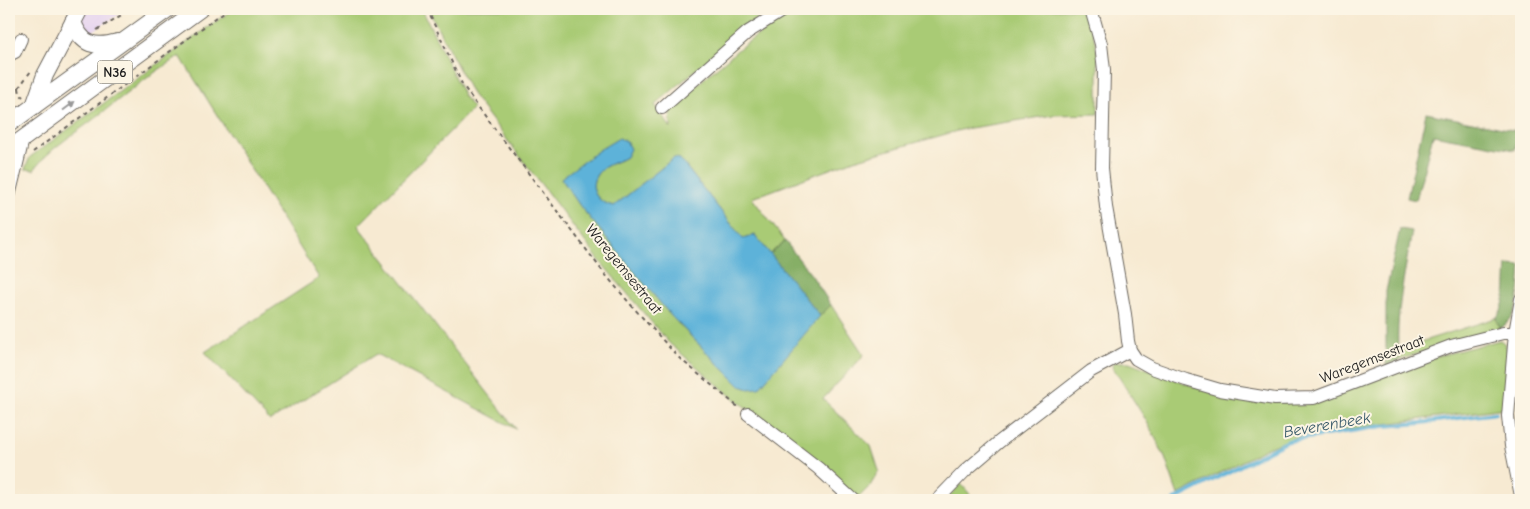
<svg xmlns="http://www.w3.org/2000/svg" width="1530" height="509" font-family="'Comic Neue',sans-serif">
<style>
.built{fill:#e5d3f1}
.green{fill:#a9cb74;stroke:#627448}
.forest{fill:#86af66;stroke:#516641}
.water{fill:#5db2d9;stroke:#3c677a}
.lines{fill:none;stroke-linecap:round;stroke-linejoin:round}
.stream{stroke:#5db2d9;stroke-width:4}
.minor-casing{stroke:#69645c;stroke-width:14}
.major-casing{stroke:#69645c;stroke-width:18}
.path{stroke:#69645c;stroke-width:2;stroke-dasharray:4 4;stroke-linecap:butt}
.minor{stroke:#fff;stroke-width:12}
.major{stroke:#fff;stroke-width:16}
.oneway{fill:#999}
.labels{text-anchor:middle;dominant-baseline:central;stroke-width:4;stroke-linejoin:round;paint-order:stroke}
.shield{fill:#fcf5e5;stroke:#5f5d58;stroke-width:1}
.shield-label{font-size:14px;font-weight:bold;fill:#1c1c1c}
.street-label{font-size:15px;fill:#1c1c1c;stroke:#fcf5e5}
.water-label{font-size:16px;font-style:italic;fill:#365868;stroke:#fcf5e5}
</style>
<rect width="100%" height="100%" fill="#fcf5e5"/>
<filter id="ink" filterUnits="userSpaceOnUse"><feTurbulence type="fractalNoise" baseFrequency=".02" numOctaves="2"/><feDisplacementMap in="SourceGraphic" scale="10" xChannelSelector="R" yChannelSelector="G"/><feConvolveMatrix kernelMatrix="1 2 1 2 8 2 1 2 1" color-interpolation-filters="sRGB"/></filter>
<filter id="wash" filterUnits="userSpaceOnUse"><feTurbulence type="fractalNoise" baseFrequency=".0096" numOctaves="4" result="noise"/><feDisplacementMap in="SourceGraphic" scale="20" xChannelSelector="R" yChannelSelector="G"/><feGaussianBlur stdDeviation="1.12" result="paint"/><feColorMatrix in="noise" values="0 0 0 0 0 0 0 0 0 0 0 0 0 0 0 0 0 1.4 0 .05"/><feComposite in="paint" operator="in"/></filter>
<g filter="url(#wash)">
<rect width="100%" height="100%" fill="#f7ead2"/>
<path class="built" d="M87 9H128L93 31 89 37 82 30V16Z"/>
<g class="green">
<path d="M233 9H422L463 95 473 108 358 226 516 429 376 354 270 421 205 352 319 278 180 56C148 75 119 100 90 122 70 137 48 150 34 170L25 169 30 157Z"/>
<path d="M428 9H773L742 30 655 105 671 128 670 111 679 100 741 47 795 9H1088L1098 56V114L1053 115 964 129 854 160 752 198 785 241 770 254 755 235 743 239 680 159 674 158 614 206C592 202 585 180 605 167 611 163 620 161 626 157L561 178 580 206 672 317 740 386 831 305 864 355 823 399 871 446 879 471 870 486 857 499 800 448 732 397 669 343 599 260 472 94Z"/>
<path d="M1496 318 1500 328 1399 360 1398 349Z"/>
<path d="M1500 340 1505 344 1509 353 1505 408 1302 435 1267 448 1178 495 1164 455 1146 420 1112 366 1114 362H1129L1195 387 1290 403 1423 360Z"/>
<path d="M961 484 975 500H945Z"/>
</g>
<g class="forest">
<path d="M1426 113 1518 131 1515 150 1433 135 1416 200 1407 198Z"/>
<path d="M1400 229 1412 231C1405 273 1394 317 1399 360L1386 366V291Z"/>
<path d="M785 241 812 276 831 305 820 316 770 254Z"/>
<path d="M1507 265 1521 266C1519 286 1521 318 1500 328L1496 318C1508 305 1505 281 1507 265Z"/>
</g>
<path class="water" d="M619 138 626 141 630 149 626 157C620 161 611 163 605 167 585 180 592 202 614 206L674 158 680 159 743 239 755 235 820 316 759 388 749 389 740 386 672 317 580 206 561 178 599 150Z"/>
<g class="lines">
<path class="stream" d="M1174 500 1288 441 1383 426 1421 423 1496 413"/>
</g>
</g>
<g filter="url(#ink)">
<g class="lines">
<g class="minor-casing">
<g id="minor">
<path d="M1091 9 1101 44 1104 70 1102 168 1106 207 1125 314 1128 341 1130 350 1136 359 1152 368 1186 380 1220 390 1275 399 1314 398 1451 346 1503 333H1515"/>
<path d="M9 55 15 52 21 39"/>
<path d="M662 108 748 32 785 9"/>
<path d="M9 196 23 139"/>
<path d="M1521 299 1515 333 1508 416 1511 446 1521 496"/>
<path d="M748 414 818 468 853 500"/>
<path d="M937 500 965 471 999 442 1091 371 1130 350"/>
</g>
</g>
<g class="major-casing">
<g id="major">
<path d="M73 22C82 46 95 48 118 42"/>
<path d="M34 106 45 75 80 9"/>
<path d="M9 124 168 9"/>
<path d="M9 149 200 9"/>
</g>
</g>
<g class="path">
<path d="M427 9 462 84 473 100 604 273 632 306 678 357 738 407"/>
<path d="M97 30 131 9"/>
<path d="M19 88 20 94 23 97"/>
<path d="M9 101 31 71"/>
<path d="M33 152 228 9"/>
</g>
<use href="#minor" class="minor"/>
<use href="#major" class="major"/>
</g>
<defs><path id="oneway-solid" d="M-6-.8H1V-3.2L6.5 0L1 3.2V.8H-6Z" transform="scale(1.25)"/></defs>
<use class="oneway" href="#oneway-solid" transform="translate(69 106) rotate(-37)"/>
</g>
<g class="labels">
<rect class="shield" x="97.5" y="60.5" width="35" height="23" rx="4"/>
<g class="shield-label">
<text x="115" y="72">N36</text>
</g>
<g class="street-label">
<text transform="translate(624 269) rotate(51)">Waregemsestraat</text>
<text transform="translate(1372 359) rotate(-21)">Waregemsestraat</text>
</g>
<g class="water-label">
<text transform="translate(1327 425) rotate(-10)">Beverenbeek</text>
</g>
</g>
<rect width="1530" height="509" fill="none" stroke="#fcf5e5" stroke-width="30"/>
</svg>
